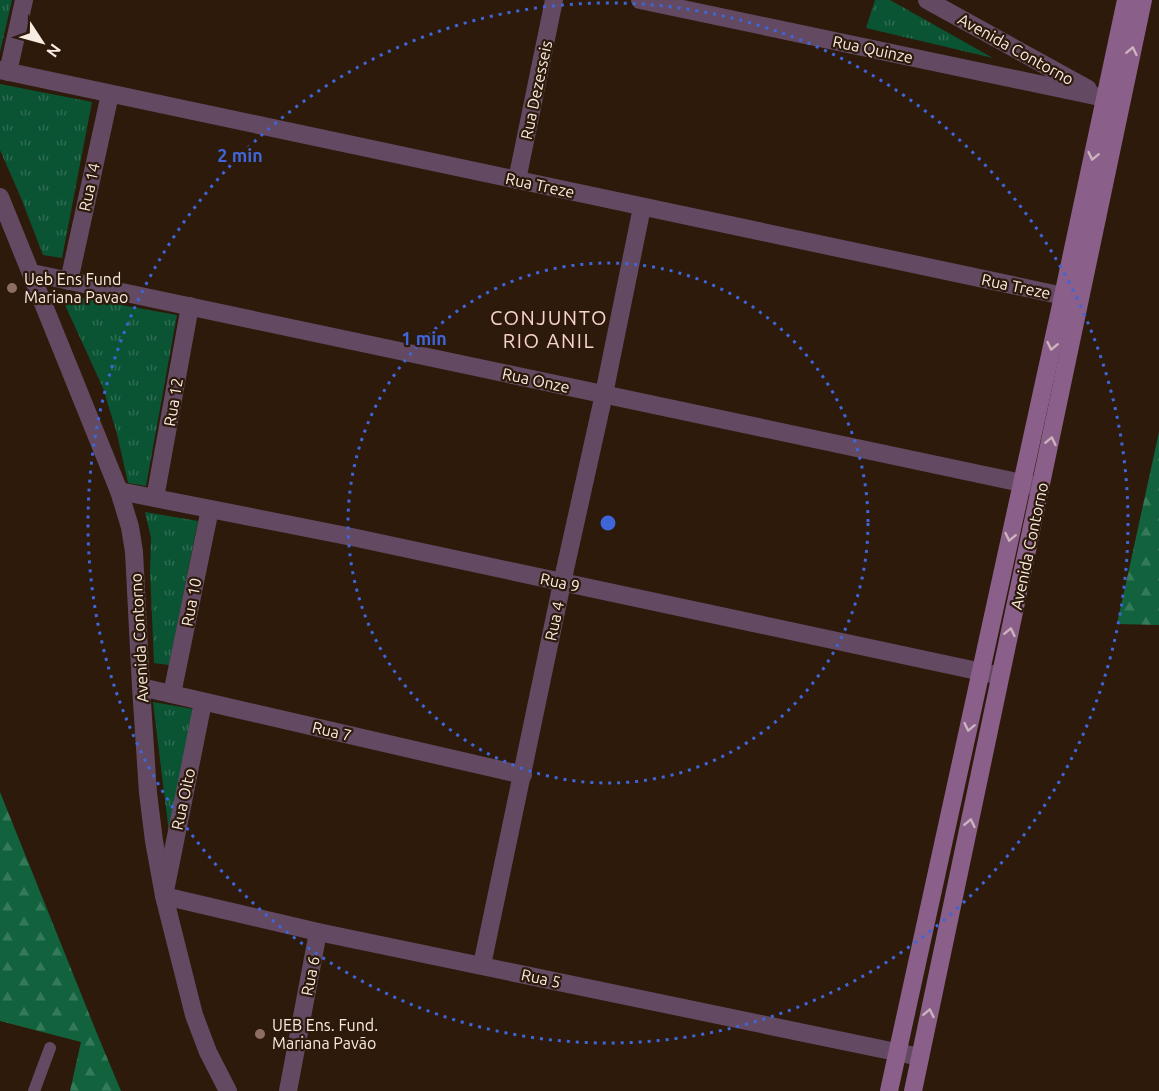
<svg xmlns="http://www.w3.org/2000/svg" width="1159" height="1091" font-family="Ubuntu,sans-serif">
<style>
.forest{fill:url(#forest-firs)}
.park{fill:url(#park-tufts)}
.lines{fill:none;stroke-linecap:round;stroke-linejoin:round}
.lane{stroke:#644963;stroke-width:12}
.street{stroke:#644963;stroke-width:18}
.secondary{stroke:#8a5f89;stroke-width:18}
.oneway{stroke:#ccb3be}
.ring{fill:none;stroke:#3e66d9;stroke-width:3;stroke-dasharray:3 6}
.education-dot{fill:#8d6e63;stroke:#2d1a0b;stroke-width:2}
.labels{text-anchor:middle;dominant-baseline:central;stroke-width:4.5;stroke-linejoin:round;paint-order:stroke}
.street-label{font-size:16px;fill:#f8ebe1;stroke:#2d1a0b}
.poi-label{font-size:16px;fill:#f8ebe1;stroke:#2d1a0b;text-anchor:start}
.quarter-label{font-size:20px;letter-spacing:1.5px;fill:#f7d4cf;stroke:#2d1a0b}
.centre{fill:#3e66d9;stroke:#2d1a0b;stroke-width:3}
.ring-label{font-size:18px;text-anchor:middle;font-weight:bold;fill:#3e66d9;stroke:#2d1a0b;stroke-width:4.5;stroke-linejoin:round;paint-order:stroke}
</style>
<defs>
<pattern id="forest-firs" width="22" height="20" patternUnits="userSpaceOnUse" patternTransform="scale(1.5)"><rect width="22" height="20" fill="#11623d"/><path d="M5 1l3.5 6h-7zM16 11l3.5 6h-7z" fill="#347959"/></pattern>
<pattern id="park-tufts" width="24" height="20" patternUnits="userSpaceOnUse" patternTransform="scale(1.5)"><rect width="24" height="20" fill="#0a5333"/><path d="M3 7l-1-3M5 7V3M7 7l1-3M15 17l-1-3M17 17v-4M19 17l1-3" fill="none" stroke="#2e6c50"/></pattern>
</defs>
<rect width="100%" height="100%" fill="#2d1a0b"/>
<g class="forest">
<path d="M1159 432V625L1117 624Z"/>
<path d="M0 792 98 1036 121 1091H70L81 1042 0 1021Z"/>
</g>
<g class="park">
<path d="M0 0H12L0 52Z"/>
<path d="M875 0H890L993 58 866 28Z"/>
<path d="M0 84 92 102 62 258 43 255 21 198 0 150Z"/>
<path d="M60 294 177 315 146 486 128 483 117 434 103 388Z"/>
<path d="M145 512 198 521 169 665 154 663 150 571 151 538Z"/>
<path d="M153 702 193 709 169 833Z"/>
</g>
<g class="lines">
<path class="lane" d="M34 1091 50 1048"/>
<g class="street">
<path d="M640 0 1119 101"/>
<path d="M927 0 1088 89"/>
<path d="M0 70 1078 299"/>
<path d="M8 72 24 0"/>
<path d="M517 180 554 0"/>
<path d="M0 197 119 491 130 527 134 552 141 687 148 793 154 841 164 896 194 1015 208 1052 228 1091"/>
<path d="M32 273 1036 486"/>
<path d="M69 281 110 94"/>
<path d="M119 491 352 537 996 675"/>
<path d="M155 498 190 306"/>
<path d="M141 687 523 775"/>
<path d="M172 694 210 509"/>
<path d="M203 702 164 896 318 932 920 1057"/>
<path d="M482 965 562 583 604 394 642 207"/>
<path d="M288 1091 318 932"/>
</g>
<g class="secondary">
<path d="M889 1091 1063 296 1126 0"/>
<path d="M913 1091 1143 0"/>
</g>
</g>
<defs><path id="oneway-chevron" d="M-2-3.5L2.5 0L-2 3.5" fill="none" stroke-width="1.6" stroke-linecap="round" stroke-linejoin="round" transform="scale(1.5)"/></defs>
<g class="oneway">
<use href="#oneway-chevron" transform="translate(1132 51) rotate(-78)"/>
<use href="#oneway-chevron" transform="translate(1093 156) rotate(102)"/>
<use href="#oneway-chevron" transform="translate(1052 346) rotate(102)"/>
<use href="#oneway-chevron" transform="translate(1051 441) rotate(-78)"/>
<use href="#oneway-chevron" transform="translate(1010 537) rotate(102)"/>
<use href="#oneway-chevron" transform="translate(1010 632) rotate(-78)"/>
<use href="#oneway-chevron" transform="translate(969 727) rotate(102)"/>
<use href="#oneway-chevron" transform="translate(970 823) rotate(-78)"/>
<use href="#oneway-chevron" transform="translate(929 1013) rotate(-78)"/>
</g>
<g class="ring">
<circle cx="608" cy="523" r="260"/>
<circle cx="608" cy="523" r="520"/>
</g>
<g class="education-dot">
<circle cx="12" cy="288" r="6"/>
<circle cx="260" cy="1034" r="6"/>
</g>
<g class="labels">
<g class="street-label">
<text transform="translate(873 49) rotate(12)">Rua Quinze</text>
<text transform="translate(1016 49) rotate(29)">Avenida Contorno</text>
<text transform="translate(536 90) rotate(-78)">Rua Dezesseis</text>
<text transform="translate(540 185) rotate(12)">Rua Treze</text>
<text transform="translate(89 187) rotate(-78)">Rua 14</text>
<text transform="translate(1016 286) rotate(12)">Rua Treze</text>
<text transform="translate(536 380) rotate(12)">Rua Onze</text>
<text transform="translate(173 402) rotate(-80)">Rua 12</text>
<text transform="translate(1029 546) rotate(-78)">Avenida Contorno</text>
<text transform="translate(560 582) rotate(12)">Rua 9</text>
<text transform="translate(191 602) rotate(-79)">Rua 10</text>
<text transform="translate(554 621) rotate(-78)">Rua 4</text>
<text transform="translate(139 638) rotate(-93)">Avenida Contorno</text>
<text transform="translate(332 731) rotate(13)">Rua 7</text>
<text transform="translate(183 799) rotate(-78)">Rua Oito</text>
<text transform="translate(310 976) rotate(-79)">Rua 6</text>
<text transform="translate(541 978) rotate(12)">Rua 5</text>
</g>
<g class="poi-label">
<text x="24" y="279">Ueb Ens Fund<tspan x="24" dy="18">Mariana Pavao</tspan></text>
<text x="272" y="1025">UEB Ens. Fund.<tspan x="272" dy="18">Mariana Pavão</tspan></text>
</g>
<g class="quarter-label">
<text x="549" y="317">CONJUNTO<tspan x="549" dy="23">RIO ANIL</tspan></text>
</g>
</g>
<circle cx="608" cy="523" r="9" class="centre"/>
<g class="ring-label">
<text x="240" y="162">2 min</text>
<text x="424" y="345">1 min</text>
</g>
<g transform="translate(42 42) rotate(126)" stroke="#2d1a0b" stroke-width="4.5" paint-order="stroke">
<path d="M0-4.5L10 22L0 15L-10 22Z" fill="#f8ebe1"/>
<text y="-9" font-size="16" font-weight="bold" text-anchor="middle" fill="#f8ebe1">N</text>
</g>
</svg>
